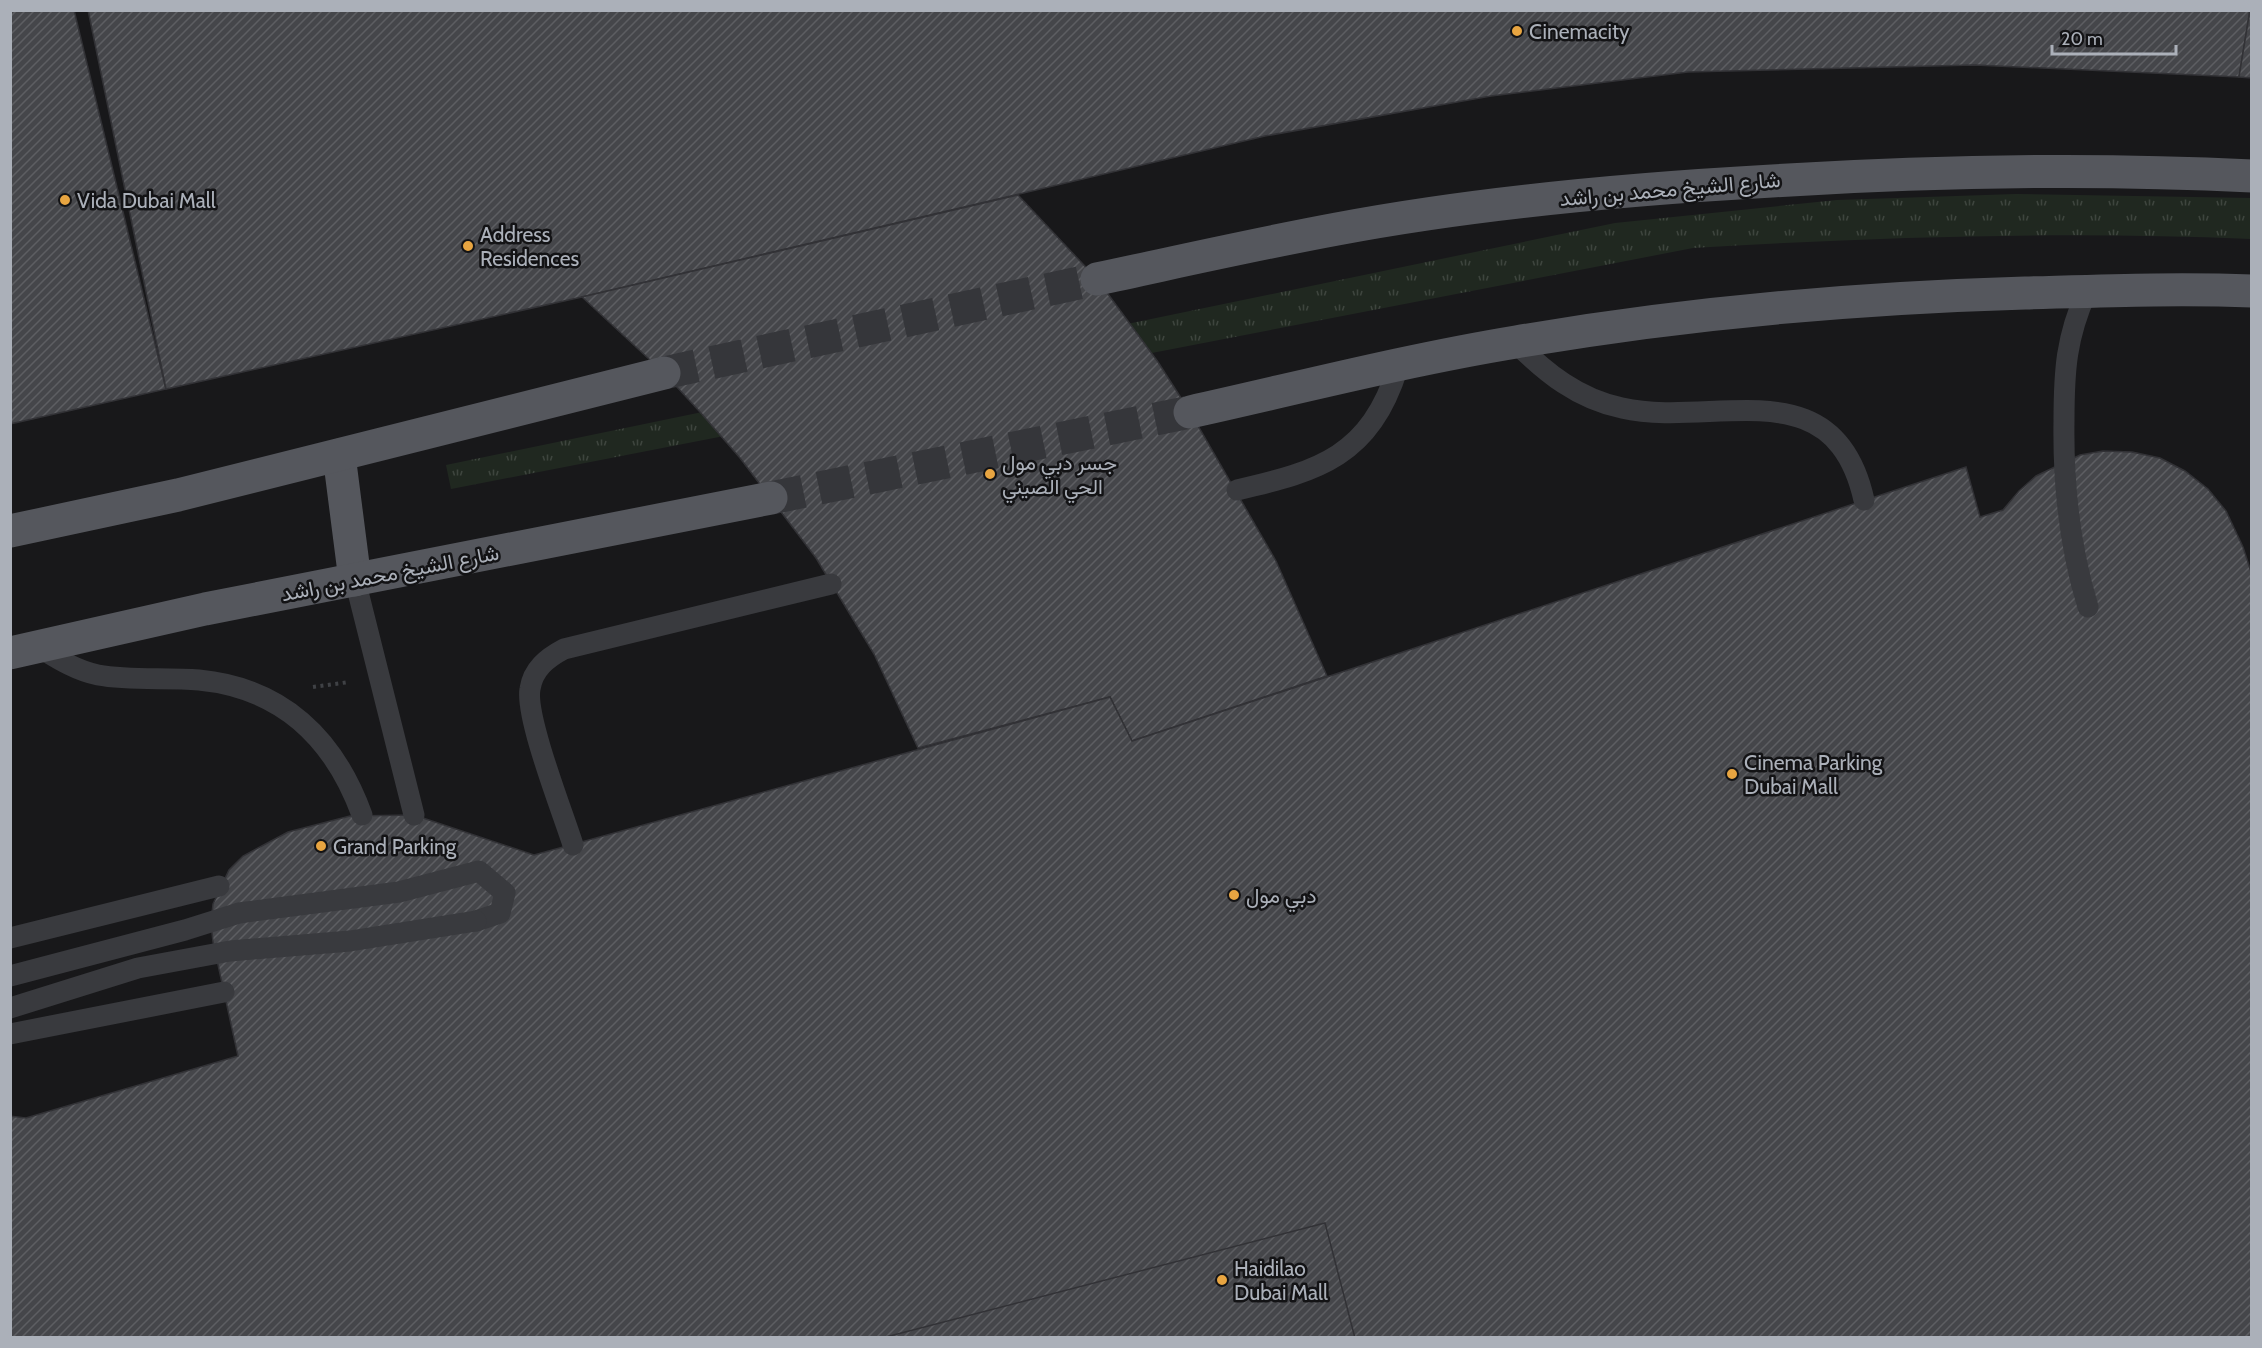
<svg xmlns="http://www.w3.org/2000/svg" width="2262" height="1348" font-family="Cabin,Vazirmatn,sans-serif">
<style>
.grass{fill:url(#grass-tufts)}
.building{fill:url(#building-hatch);stroke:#323236;stroke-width:1.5}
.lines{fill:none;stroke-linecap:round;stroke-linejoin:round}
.primary-tunnel{stroke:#35363a;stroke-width:33;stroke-dasharray:33 16;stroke-linecap:butt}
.path{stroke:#3f4145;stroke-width:4;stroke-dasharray:3 4.5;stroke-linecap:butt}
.lane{stroke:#393a3e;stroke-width:21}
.primary{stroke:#55575d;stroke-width:33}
.lane-bridge{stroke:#393a3e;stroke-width:21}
.poi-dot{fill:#e8a541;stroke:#131315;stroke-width:2}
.labels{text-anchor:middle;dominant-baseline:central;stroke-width:5;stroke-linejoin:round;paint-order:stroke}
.poi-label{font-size:21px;fill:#abb0b9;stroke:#131315;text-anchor:start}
.street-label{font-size:21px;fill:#abb0b9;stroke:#131315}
</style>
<defs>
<pattern id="grass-tufts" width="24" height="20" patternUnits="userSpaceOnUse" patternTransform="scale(1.5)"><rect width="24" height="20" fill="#202820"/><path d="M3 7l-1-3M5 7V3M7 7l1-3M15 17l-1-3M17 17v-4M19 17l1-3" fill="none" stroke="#3e453e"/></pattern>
<pattern id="building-hatch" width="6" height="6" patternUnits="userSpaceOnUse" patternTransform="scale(1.5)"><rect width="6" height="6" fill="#45464a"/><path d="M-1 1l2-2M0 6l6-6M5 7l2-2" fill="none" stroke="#5d5e62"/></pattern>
</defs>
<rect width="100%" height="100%" fill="#18181a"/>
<path class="grass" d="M2016 194 2251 198V239C2065 231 1879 237 1693 248L451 489 446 465 1615 223 1837 200Z"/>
<g class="building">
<path d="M10 10H74L166 389 10 424Z"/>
<path d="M88 10H2250L2239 77 1975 65 1688 72 1491 96 1265 136 582 297 166 389Z"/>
<path d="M2250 10H2252V78L2239 77Z"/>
<path d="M1018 195 1097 279 1158 362 1190 412 1276 561 1327 676 1132 741 1110 697 918 748 874 654 816 558 740 458 700 412 664 373 582 297Z"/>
<path d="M2103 451 2132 452 2160 458 2185 471 2208 489 2226 511 2243 547 2252 575V1338H10V1116L26 1118 238 1056 213 942 211 923 213 904 229 870 243 856 288 832 350 816 414 815 534 855 1110 697 1132 741 1966 467 1980 517 2003 510 2019 491 2036 476 2080 455Z"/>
<path d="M1325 1223 1355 1338H882Z"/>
</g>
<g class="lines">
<g class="primary-tunnel">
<path d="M664 373 1097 279"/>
<path d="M771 498 1190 412"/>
</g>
<path class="path" d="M313 687 349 682"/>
<g class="lane">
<path d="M2087 291C2066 337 2064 371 2064 421 2063 485 2069 545 2088 607"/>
<path d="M1515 342C1546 373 1578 399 1622 408 1714 429 1834 365 1864 500"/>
<path d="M1237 490C1320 471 1370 456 1398 367"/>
<path d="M355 580 414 815"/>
<path d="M40 648C58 659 77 671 98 675 131 681 166 677 199 680 282 688 334 738 362 815"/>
<path d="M573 845C563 813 525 717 530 689 533 669 547 658 564 649L831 584"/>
<path d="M10 938 219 886"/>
<path d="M10 976 185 930 239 913 399 892 479 871 505 893 500 913 476 921"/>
<path d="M10 1034 224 992"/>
</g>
<g class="primary">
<path d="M1097 279C1177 262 1256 244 1337 229 1480 202 1627 189 1772 181 1932 171 2092 168 2252 176"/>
<path d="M1190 412C1298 388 1407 360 1516 342 1685 313 1855 298 2025 293 2100 291 2176 288 2252 291"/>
<path d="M339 455 355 580"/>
<path d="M10 531 178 495 664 373"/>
<path d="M10 653 205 609 771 498"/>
</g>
<path class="lane-bridge" d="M10 1008 138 968 230 951 350 941 476 921"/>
</g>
<g class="poi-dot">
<circle cx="1517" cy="31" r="6"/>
<circle cx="65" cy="200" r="6"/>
<circle cx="468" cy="246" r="6"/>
<circle cx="990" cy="474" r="6"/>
<circle cx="1732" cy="774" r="6"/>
<circle cx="321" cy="846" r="6"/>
<circle cx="1234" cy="895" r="6"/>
<circle cx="1222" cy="1280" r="6"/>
</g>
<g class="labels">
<g class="poi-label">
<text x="1529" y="31">Cinemacity</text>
<text x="77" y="200">Vida Dubai Mall</text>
<text x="480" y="234">Address<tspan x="480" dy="24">Residences</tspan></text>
<text x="1002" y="462">جسر دبي مول<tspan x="1002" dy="24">الحي الصيني</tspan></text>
<text x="1744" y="762">Cinema Parking<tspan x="1744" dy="24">Dubai Mall</tspan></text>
<text x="333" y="846">Grand Parking</text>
<text x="1246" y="895">دبي مول</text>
<text x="1234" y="1268">Haidilao<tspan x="1234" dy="24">Dubai Mall</tspan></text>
</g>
<g class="street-label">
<text transform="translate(1670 189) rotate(-5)">شارع الشيخ محمد بن راشد</text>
<text transform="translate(390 573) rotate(-11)">شارع الشيخ محمد بن راشد</text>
</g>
</g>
<rect width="2262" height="1348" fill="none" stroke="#abb0b9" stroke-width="24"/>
<path d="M2052 45v9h124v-9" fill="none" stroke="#abb0b9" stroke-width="3"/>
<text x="2061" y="45" font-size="18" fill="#abb0b9" stroke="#131315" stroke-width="4.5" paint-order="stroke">20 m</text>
</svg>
